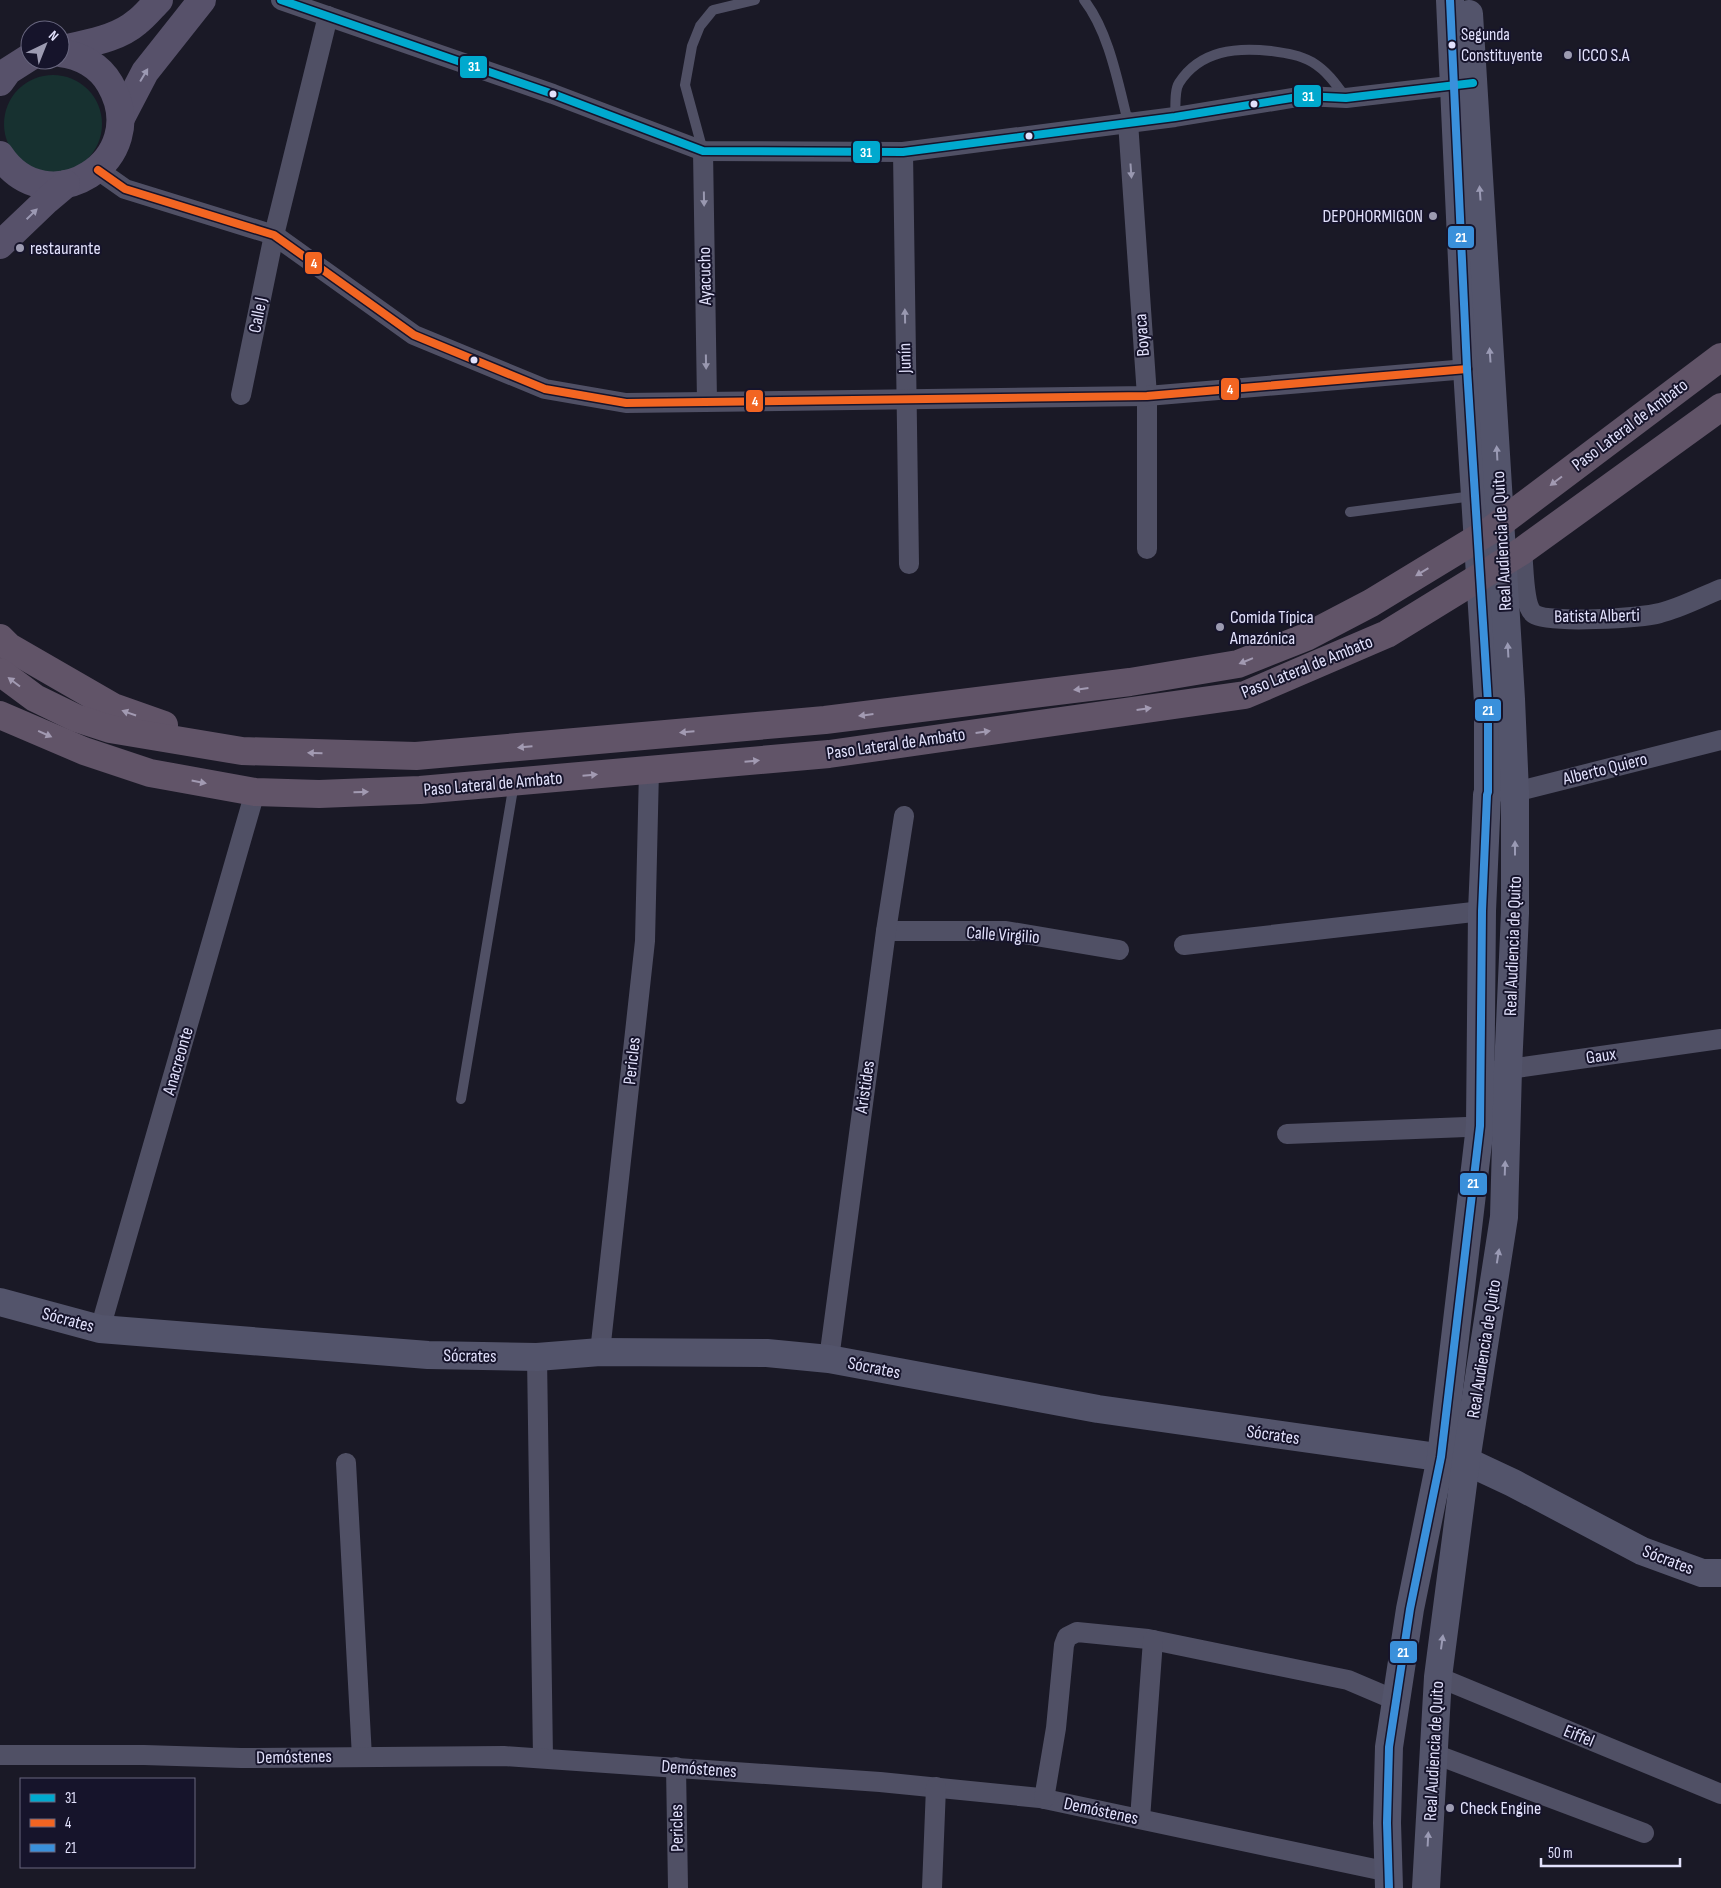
<svg xmlns="http://www.w3.org/2000/svg" width="1721" height="1888" font-family="'Sofia Sans Condensed',sans-serif">
<style>
.green{fill:#173130}
.lines{fill:none;stroke-linecap:round;stroke-linejoin:round}
.lane{stroke:#505065;stroke-width:10}
.street{stroke:#505065;stroke-width:20}
.secondary{stroke:#53546b;stroke-width:28}
.primary{stroke:#57516a;stroke-width:28}
.highway{stroke:#615468;stroke-width:28}
.bus-1-casing{stroke:#16142b;stroke-width:11}
.bus-2-casing{stroke:#16142b;stroke-width:11}
.bus-3-casing{stroke:#16142b;stroke-width:11}
.bus-1{stroke:#00a9ce;stroke-width:8}
.bus-2{stroke:#f26522;stroke-width:8}
.bus-3{stroke:#3a90db;stroke-width:8}
.oneway{fill:#9c99b3}
.oneway2{fill:#9998b0}
.oneway3{fill:#9a9ab4}
.oneway4{fill:#a29ab2}
.bus-dot{fill:#e2e1fc;stroke:#16142b;stroke-width:2}
.poi-dot{fill:#9c9bb1;stroke:#16142b;stroke-width:2}
.labels{text-anchor:middle;dominant-baseline:central;stroke-width:4;stroke-linejoin:round;paint-order:stroke}
.bus-label{font-size:17px;fill:#e2e1fc;stroke:#16142b;text-anchor:start}
.poi-label{font-size:18px;fill:#e2e1fc;stroke:#16142b;text-anchor:start}
.street-label{font-size:18px;fill:#e2e1fc;stroke:#16142b}
.line-badge{stroke:#16142b;stroke-width:2}
.badge-label{font-size:14px;text-anchor:middle;font-weight:bold;fill:#fff}
</style>
<rect width="100%" height="100%" fill="#1a1926"/>
<circle class="green" cx="53" cy="124" r="49"/>
<g class="lines">
<g class="lane">
<path d="M1084 0C1109 32 1118 83 1128 122"/>
<path d="M1175 117C1176 107 1174 91 1179 83 1200 50 1237 47 1271 51 1285 53 1300 55 1312 62 1327 71 1336 84 1346 98"/>
<path d="M703 151 685 85 692 46 700 26 713 10 755 0"/>
<path d="M1350 512 1473 496"/>
<path d="M461 1099 514 783"/>
</g>
<g class="street">
<path d="M281 0 553 94 703 151 903 152 1175 117 1304 96 1346 98 1466 84"/>
<path d="M1128 122 1147 396V549"/>
<path d="M703 151 707 401"/>
<path d="M903 152 909 564"/>
<path d="M98 170 125 189 274 235 414 335 545 389 626 403 1147 396 1467 369"/>
<path d="M241 395 274 235 328 16"/>
<path d="M1522 551C1524 566 1523 606 1534 614 1548 624 1642 618 1660 613 1681 608 1701 597 1721 589"/>
<path d="M1503 792H1515L1721 740"/>
<path d="M886 931H1006L1119 950"/>
<path d="M1184 945 1482 911"/>
<path d="M1495 1071 1721 1039"/>
<path d="M1287 1134 1492 1126"/>
<path d="M100 1329 255 792"/>
<path d="M600 1352 645 941 649 770"/>
<path d="M537 1357 543 1758"/>
<path d="M829 1359 886 931 904 816"/>
<path d="M346 1463 362 1757"/>
<path d="M1438 1677 1721 1794"/>
<path d="M1432 1753 1644 1833"/>
<path d="M0 1755H144L241 1758 504 1756 880 1782 1040 1798 1389 1872"/>
<path d="M676 1767 678 1888"/>
<path d="M1044 1799 1056 1728 1064 1645 1067 1637 1077 1632 1148 1639 1348 1680 1395 1700"/>
<path d="M1140 1819 1153 1640"/>
<path d="M932 1888 936 1787"/>
</g>
<g class="secondary">
<path d="M0 1302 100 1329 428 1355 537 1357 600 1352 767 1353 829 1359 1098 1409 1466 1461 1513 1483 1642 1551 1702 1573H1721"/>
<path d="M1389 1888 1387 1823 1389 1747 1410 1609 1441 1457 1480 1126 1482 911 1487 795 1488 792V702L1467 369 1450 0"/>
<path d="M1426 1888 1438 1677 1466 1461 1504 1217 1508 1069 1515 913V792L1511 699 1469 14"/>
</g>
<g class="primary">
<path d="M60 50C86 43 116 40 137 22 145 16 152 7 159 0"/>
<path d="M0 82 8 71 30 57"/>
<path d="M121 118 145 72 202 0"/>
<path d="M0 155C47 226 154 160 110 84 100 66 80 55 60 53"/>
<path d="M0 245 47 200 66 184"/>
</g>
<g class="highway">
<path d="M0 638 9 647 113 707 164 725"/>
<path d="M0 672 35 698 76 718 110 729 242 751 416 756 825 720 1130 682 1238 664 1306 637 1371 603 1491 530 1721 357"/>
<path d="M0 715 84 751 150 773 255 792 319 794 420 790 829 754 1245 695 1387 634 1522 551 1721 407"/>
</g>
<g class="bus-1-casing">
<path id="bus-1" d="M281 0 553 94 703 151 903 152 1175 117 1304 96 1346 98 1473 83"/>
</g>
<g class="bus-2-casing">
<path id="bus-2" d="M98 170 125 189 274 235 414 335 545 389 626 403 1147 396 1467 369"/>
</g>
<g class="bus-3-casing">
<path id="bus-3" d="M1389 1888 1387 1823 1389 1747 1410 1609 1441 1457 1480 1126 1482 911 1487 795 1488 792V702L1467 369 1450 0"/>
</g>
<use href="#bus-1" class="bus-1"/>
<use href="#bus-2" class="bus-2"/>
<use href="#bus-3" class="bus-3"/>
</g>
<defs><path id="oneway-solid" d="M-6-.8H1V-3.2L6.5 0L1 3.2V.8H-6Z" transform="scale(1.25)"/></defs>
<g class="oneway">
<use href="#oneway-solid" transform="translate(144 75) rotate(-59)"/>
<use href="#oneway-solid" transform="translate(32 214) rotate(-44)"/>
</g>
<g class="oneway2">
<use href="#oneway-solid" transform="translate(1131 171) rotate(86)"/>
<use href="#oneway-solid" transform="translate(704 199) rotate(89)"/>
<use href="#oneway-solid" transform="translate(905 316) rotate(-91)"/>
<use href="#oneway-solid" transform="translate(706 362) rotate(89)"/>
</g>
<g class="oneway3">
<use href="#oneway-solid" transform="translate(1480 193) rotate(-94)"/>
<use href="#oneway-solid" transform="translate(1490 355) rotate(-94)"/>
<use href="#oneway-solid" transform="translate(1497 453) rotate(-93)"/>
<use href="#oneway-solid" transform="translate(1508 650) rotate(-93)"/>
<use href="#oneway-solid" transform="translate(1515 848) rotate(-90)"/>
<use href="#oneway-solid" transform="translate(1505 1168) rotate(-88)"/>
<use href="#oneway-solid" transform="translate(1498 1256) rotate(-81)"/>
<use href="#oneway-solid" transform="translate(1442 1642) rotate(-82)"/>
<use href="#oneway-solid" transform="translate(1428 1839) rotate(-87)"/>
</g>
<g class="oneway4">
<use href="#oneway-solid" transform="translate(1556 481) rotate(143)"/>
<use href="#oneway-solid" transform="translate(1422 572) rotate(149)"/>
<use href="#oneway-solid" transform="translate(1246 661) rotate(158)"/>
<use href="#oneway-solid" transform="translate(14 682) rotate(-143)"/>
<use href="#oneway-solid" transform="translate(1081 689) rotate(173)"/>
<use href="#oneway-solid" transform="translate(1144 709) rotate(-8)"/>
<use href="#oneway-solid" transform="translate(129 713) rotate(-161)"/>
<use href="#oneway-solid" transform="translate(866 715) rotate(173)"/>
<use href="#oneway-solid" transform="translate(687 732) rotate(175)"/>
<use href="#oneway-solid" transform="translate(983 732) rotate(-8)"/>
<use href="#oneway-solid" transform="translate(45 734) rotate(24)"/>
<use href="#oneway-solid" transform="translate(525 747) rotate(175)"/>
<use href="#oneway-solid" transform="translate(315 753) rotate(-178)"/>
<use href="#oneway-solid" transform="translate(752 761) rotate(-5)"/>
<use href="#oneway-solid" transform="translate(590 775) rotate(-5)"/>
<use href="#oneway-solid" transform="translate(199 782) rotate(11)"/>
<use href="#oneway-solid" transform="translate(361 792) rotate(-2)"/>
</g>
<g class="bus-dot">
<circle cx="1452" cy="45" r="4.5"/>
<circle cx="553" cy="94" r="4.5"/>
<circle cx="1254" cy="104" r="4.5"/>
<circle cx="1029" cy="136" r="4.5"/>
<circle cx="474" cy="360" r="4.5"/>
</g>
<g class="poi-dot">
<circle cx="1568" cy="55" r="5"/>
<circle cx="1433" cy="216" r="5"/>
<circle cx="20" cy="248" r="5"/>
<circle cx="1220" cy="627" r="5"/>
<circle cx="1450" cy="1808" r="5"/>
</g>
<g class="labels">
<g class="bus-label">
<text x="1461" y="35">Segunda<tspan x="1461" dy="21">Constituyente</tspan></text>
</g>
<g class="poi-label">
<text x="1578" y="55">ICCO S.A</text>
<text x="1423" y="216" text-anchor="end">DEPOHORMIGON</text>
<text x="30" y="248">restaurante</text>
<text x="1230" y="617">Comida Típica<tspan x="1230" dy="21">Amazónica</tspan></text>
<text x="1460" y="1808">Check Engine</text>
</g>
<g class="street-label">
<text transform="translate(705 276) rotate(-91)">Ayacucho</text>
<text transform="translate(258 315) rotate(-79)">Calle J</text>
<text transform="translate(1142 335) rotate(-94)">Boyaca</text>
<text transform="translate(905 358) rotate(-91)">Junín</text>
<text transform="translate(1630 425) rotate(-37)">Paso Lateral de Ambato</text>
<text transform="translate(1502 541) rotate(-93)">Real Audiencia de Quito</text>
<text transform="translate(1597 616) rotate(-1)">Batista Alberti</text>
<text transform="translate(1307 667) rotate(-22)">Paso Lateral de Ambato</text>
<text transform="translate(896 744) rotate(-8)">Paso Lateral de Ambato</text>
<text transform="translate(1605 769) rotate(-14)">Alberto Quiero</text>
<text transform="translate(493 784) rotate(-5)">Paso Lateral de Ambato</text>
<text transform="translate(1003 935) rotate(4)">Calle Virgilio</text>
<text transform="translate(1513 946) rotate(-88)">Real Audiencia de Quito</text>
<text transform="translate(1601 1056) rotate(-8)">Gaux</text>
<text transform="translate(178 1061) rotate(-74)">Anacreonte</text>
<text transform="translate(632 1061) rotate(-84)">Pericles</text>
<text transform="translate(865 1087) rotate(-82)">Aristides</text>
<text transform="translate(68 1320) rotate(15)">Sócrates</text>
<text transform="translate(1484 1349) rotate(-81)">Real Audiencia de Quito</text>
<text transform="translate(470 1356) rotate(1)">Sócrates</text>
<text transform="translate(874 1368) rotate(11)">Sócrates</text>
<text transform="translate(1273 1435) rotate(8)">Sócrates</text>
<text transform="translate(1668 1560) rotate(21)">Sócrates</text>
<text transform="translate(1579 1736) rotate(22)">Eiffel</text>
<text transform="translate(1434 1751) rotate(-87)">Real Audiencia de Quito</text>
<text transform="translate(294 1757) rotate(-1)">Demóstenes</text>
<text transform="translate(699 1769) rotate(4)">Demóstenes</text>
<text transform="translate(1101 1811) rotate(12)">Demóstenes</text>
<text transform="translate(677 1828) rotate(-91)">Pericles</text>
</g>
</g>
<g class="line-badge">
<rect x="459" y="55" width="29" height="24" rx="5" fill="#00a9ce"/>
<rect x="1293" y="84" width="29" height="24" rx="5" fill="#00a9ce"/>
<rect x="852" y="140" width="29" height="24" rx="5" fill="#00a9ce"/>
<rect x="1447" y="225" width="28" height="24" rx="5" fill="#3a90db"/>
<rect x="304" y="251" width="19" height="24" rx="5" fill="#f26522"/>
<rect x="1220" y="377" width="20" height="24" rx="5" fill="#f26522"/>
<rect x="745" y="389" width="19" height="24" rx="5" fill="#f26522"/>
<rect x="1474" y="698" width="28" height="24" rx="5" fill="#3a90db"/>
<rect x="1459" y="1172" width="29" height="24" rx="5" fill="#3a90db"/>
<rect x="1389" y="1640" width="29" height="24" rx="5" fill="#3a90db"/>
</g>
<g class="badge-label">
<text x="474" y="71">31</text>
<text x="1308" y="101">31</text>
<text x="866" y="157">31</text>
<text x="1461" y="242">21</text>
<text x="314" y="268">4</text>
<text x="1230" y="394">4</text>
<text x="755" y="406">4</text>
<text x="1488" y="715">21</text>
<text x="1473" y="1188">21</text>
<text x="1403" y="1657">21</text>
</g>
<rect x="20" y="1778" width="175" height="90" fill="#16142b" stroke="#68667f"/>
<rect x="30" y="1794" width="25" height="8" fill="#00a9ce" stroke="#68667f"/>
<text x="65" y="1803" font-size="15" fill="#e2e1fc">31</text>
<rect x="30" y="1819" width="25" height="8" fill="#f26522" stroke="#68667f"/>
<text x="65" y="1828" font-size="15" fill="#e2e1fc">4</text>
<rect x="30" y="1844" width="25" height="8" fill="#3a90db" stroke="#68667f"/>
<text x="65" y="1853" font-size="15" fill="#e2e1fc">21</text>
<g transform="translate(45 45) rotate(43)"><circle r="24" fill="#16142b" stroke="#68667f"/>
<path d="M0-4L9 19L0 12L-9 19Z" fill="#9c9bb1"/>
<text y="-8" font-size="14" font-weight="bold" text-anchor="middle" fill="#e2e1fc">N</text>
</g>
<path d="M1541 1858v8h139v-8" fill="none" stroke="#e2e1fc" stroke-width="2.5"/>
<text x="1548" y="1858" font-size="15" fill="#e2e1fc" stroke="#16142b" stroke-width="4" paint-order="stroke">50 m</text>
</svg>
